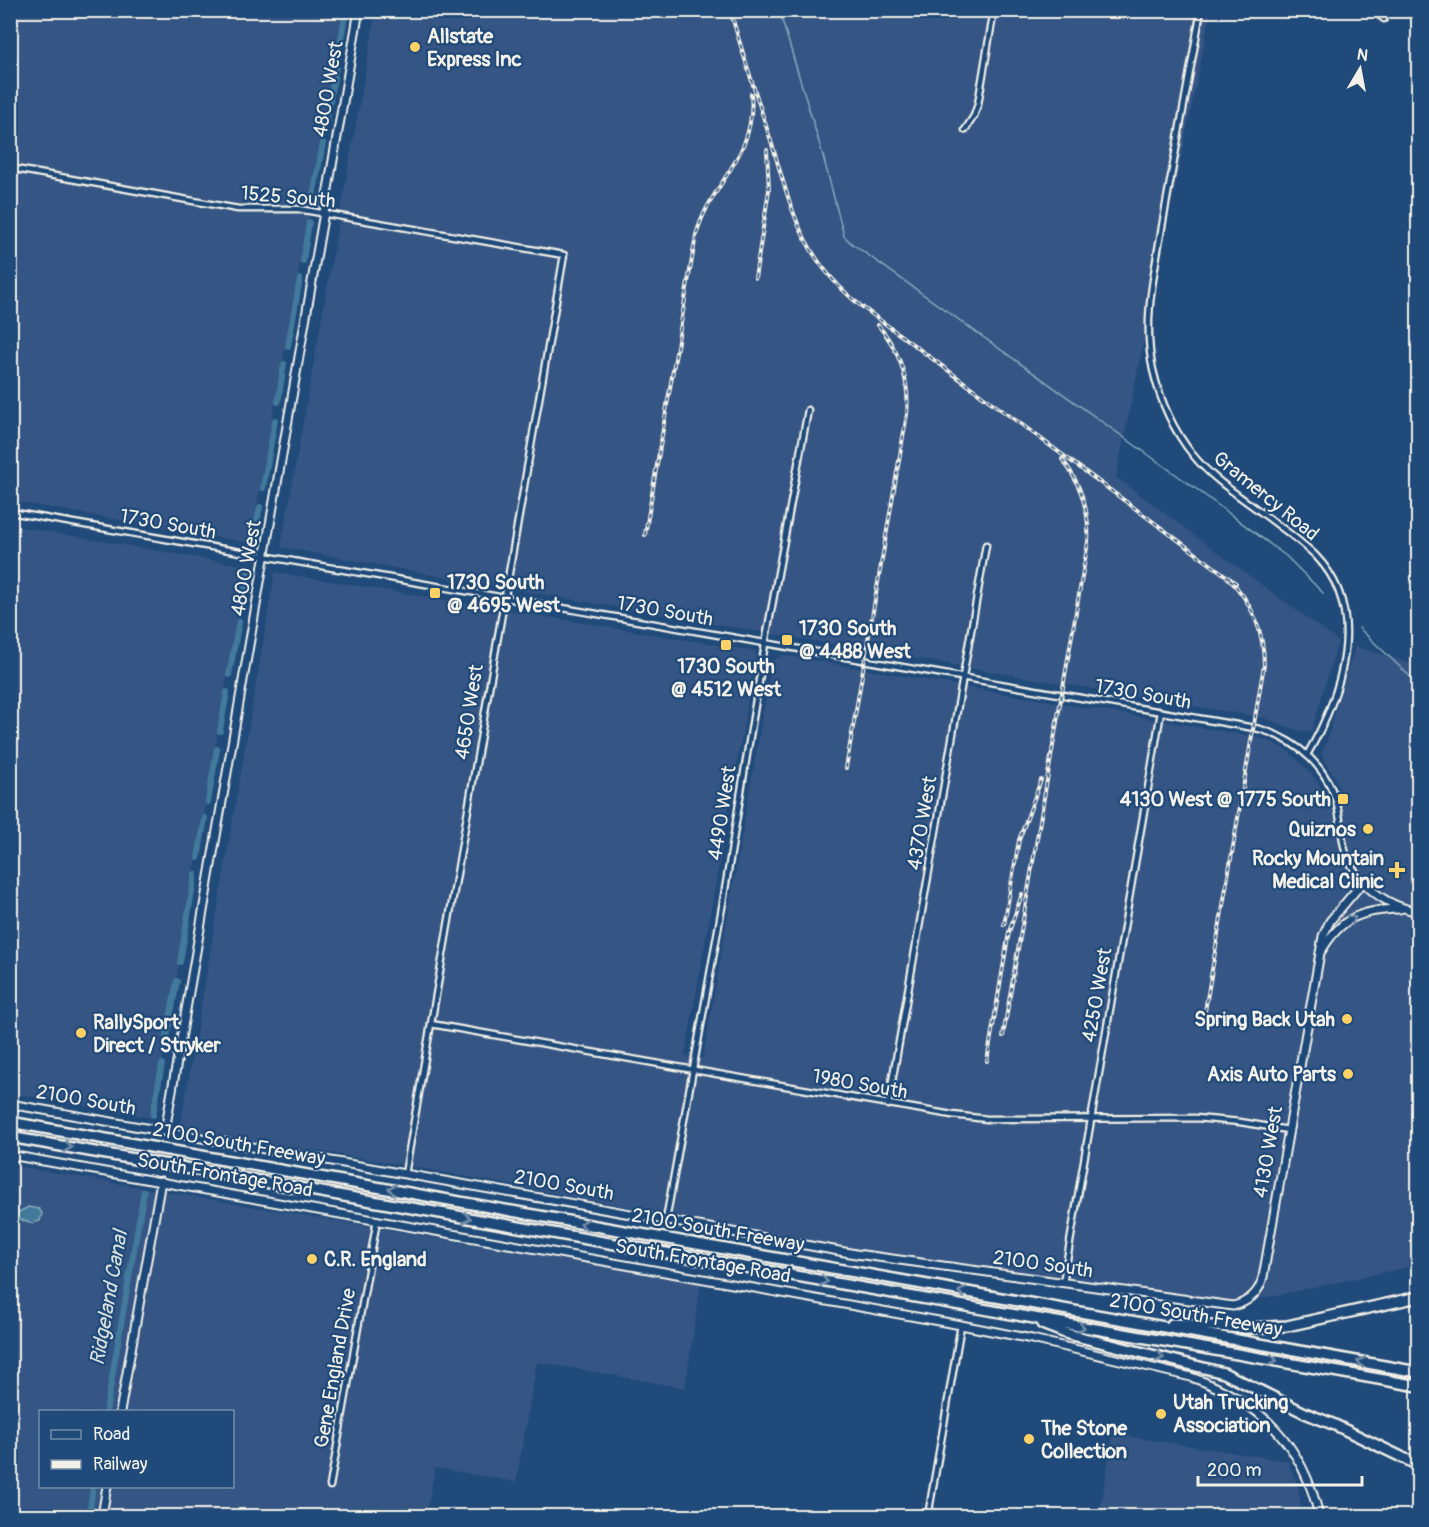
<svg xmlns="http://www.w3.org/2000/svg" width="1429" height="1527" font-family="Pangolin,sans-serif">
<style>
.built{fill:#345584;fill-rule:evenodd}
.water{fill:#427a9c;stroke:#89aaba;stroke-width:1.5}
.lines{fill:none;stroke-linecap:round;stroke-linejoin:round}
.stream{stroke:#89aaba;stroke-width:1.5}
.canal{stroke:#427a9c;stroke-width:6}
.street-casing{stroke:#f4f1e8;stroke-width:9}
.secondary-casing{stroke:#f4f1e8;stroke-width:11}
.highway-casing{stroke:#f4f1e8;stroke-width:14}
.street{stroke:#1f4a7a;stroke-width:4.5}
.secondary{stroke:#1f4a7a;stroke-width:7}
.highway{stroke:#1f4a7a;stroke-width:9}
.rail-casing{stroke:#f4f1e8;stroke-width:4}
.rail{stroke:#1f4a7a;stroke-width:1.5;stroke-dasharray:4.5;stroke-linecap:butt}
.oneway{stroke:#748da6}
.poi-dot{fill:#ffd166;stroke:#1f4a7a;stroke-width:2}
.labels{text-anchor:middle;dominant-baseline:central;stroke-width:4.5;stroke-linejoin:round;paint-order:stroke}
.poi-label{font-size:20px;font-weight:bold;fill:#f4f1e8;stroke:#1f4a7a;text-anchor:start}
.street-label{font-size:20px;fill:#f4f1e8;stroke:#1f4a7a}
.water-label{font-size:21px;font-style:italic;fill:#d9dfdd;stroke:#1f4a7a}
</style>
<rect width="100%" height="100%" fill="#1f4a7a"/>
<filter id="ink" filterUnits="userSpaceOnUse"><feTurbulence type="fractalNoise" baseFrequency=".0167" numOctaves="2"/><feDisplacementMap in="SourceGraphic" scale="12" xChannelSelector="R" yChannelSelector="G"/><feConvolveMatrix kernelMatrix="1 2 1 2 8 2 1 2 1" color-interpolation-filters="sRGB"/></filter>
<g filter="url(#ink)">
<g class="built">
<path d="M10 11H346L250 543 11 501Z"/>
<path d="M376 11H1211L1116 477 1338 641 1312 730 1302 732 1263 718 493 586 281 547Z"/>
<path d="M10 525 246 566 153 1118 11 1093Z"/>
<path d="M275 572 755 651 756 656 685 1056 703 1058 772 661 783 655 1256 737 1274 743 1289 752 1305 767 1318 782 1325 797 1342 798 1336 780 1321 754 1326 743 1355 646 1418 666V1265L1269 1297 1231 1303 890 1256 420 1168 180 1128Z"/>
<path d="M10 1165 701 1283 685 1388 537 1362 516 1482 435 1468 426 1516H11ZM40 1412H232V1486H40Z"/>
<path d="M1113 1434 1288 1461 1299 1489 1302 1516H1099Z"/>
</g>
<path class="water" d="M28 1207 39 1209 42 1213 40 1221 32 1223 11 1217V1214L19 1212Z"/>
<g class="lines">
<g class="stream">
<path d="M779 10 822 152 844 236 851 243 1195 488 1286 556 1323 593"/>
<path d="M1416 370 1418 394"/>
<path d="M1359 628 1418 684"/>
<path d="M1413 675 1418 669"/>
</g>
<g class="canal">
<path d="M339 51 346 10"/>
<path d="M326 123 336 67"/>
<path d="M312 202 323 143"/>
<path d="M303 261 309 222"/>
<path d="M288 346 300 279"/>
<path d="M278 402 284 364"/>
<path d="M263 488 275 420"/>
<path d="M253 541 260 507"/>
<path d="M242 605 249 568"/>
<path d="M229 675 239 622"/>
<path d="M220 731 227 692"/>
<path d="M208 802 217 749"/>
<path d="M198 858 205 818"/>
<path d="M180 962 195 874"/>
<path d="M166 1040 177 981"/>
<path d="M153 1115 162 1064"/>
<path d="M106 1412 144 1191"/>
<path d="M89 1516 93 1486"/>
</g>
<g class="street-casing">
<g id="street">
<path d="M1201 10C1188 81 1175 151 1163 221 1155 270 1142 320 1153 370 1160 400 1173 430 1193 455 1213 480 1241 497 1266 516 1283 529 1301 541 1316 556 1370 612 1341 696 1307 755"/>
<path d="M1372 10 1384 19"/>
<path d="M965 130 974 116 978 104 994 10"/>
<path d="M10 168 238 209H298L564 255 405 1174"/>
<path d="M10 512 1260 729C1299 741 1329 768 1338 809 1345 843 1339 852 1363 882"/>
<path d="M431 1024 952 1115 987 1119 1196 1118 1240 1122 1288 1130"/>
<path d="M888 1105 986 545"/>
<path d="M666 1220 723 902 765 644 808 410"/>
<path d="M1063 1283 1161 712"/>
<path d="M330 1486 377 1220"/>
<path d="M928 1516 961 1325"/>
</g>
</g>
<g class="secondary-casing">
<g id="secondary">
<path d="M1322 950C1342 916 1363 910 1400 909"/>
<path d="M10 1104 856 1254 1233 1306C1249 1302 1259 1293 1263 1277L1323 936 1330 921 1363 882C1379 899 1396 907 1418 912"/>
<path d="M165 1131 359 10"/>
<path d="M10 1155 961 1325 1032 1339 1191 1377C1260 1401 1303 1444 1319 1516"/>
<path d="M120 1412 161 1181"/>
<path d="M102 1516 107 1486"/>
</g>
</g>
<g class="highway-casing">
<g id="highway">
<path d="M10 1122 1418 1372"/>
<path d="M10 1137 1418 1386"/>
<path d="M1042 1324 1068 1334 1224 1373 1305 1413 1335 1425 1418 1465"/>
<path d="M1172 1324 1250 1328 1287 1326 1418 1297"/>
</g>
</g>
<use href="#street" class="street"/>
<use href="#secondary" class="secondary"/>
<use href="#highway" class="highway"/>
<g class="rail-casing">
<g id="rail">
<path d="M730 10C743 54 757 98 771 141 792 210 801 258 861 306L1236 583"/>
<path d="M755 278 769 190 767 150"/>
<path d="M645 535 696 235C711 181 757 157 751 94"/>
<path d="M846 768 907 414C910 380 900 351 878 325"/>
<path d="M1004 925 1019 840 1041 780"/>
<path d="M1205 1011 1264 665C1264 631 1252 602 1228 578"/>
<path d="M1003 1036 1088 542C1090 511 1081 484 1062 459"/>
<path d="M987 1061 1009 932 1022 894"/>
</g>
</g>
<use href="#rail" class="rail"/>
</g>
<defs><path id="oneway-chevron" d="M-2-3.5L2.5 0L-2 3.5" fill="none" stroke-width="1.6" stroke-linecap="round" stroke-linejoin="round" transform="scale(1.5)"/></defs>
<g class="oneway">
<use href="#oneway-chevron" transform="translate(1352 919) rotate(-30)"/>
<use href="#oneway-chevron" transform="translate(68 1147) rotate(10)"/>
<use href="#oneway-chevron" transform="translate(392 1189) rotate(-170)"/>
<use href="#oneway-chevron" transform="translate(467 1218) rotate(10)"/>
<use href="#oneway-chevron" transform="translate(584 1224) rotate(-170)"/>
<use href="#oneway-chevron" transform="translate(824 1281) rotate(10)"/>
<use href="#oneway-chevron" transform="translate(962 1292) rotate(-170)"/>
<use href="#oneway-chevron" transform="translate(1081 1327) rotate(10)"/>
<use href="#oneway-chevron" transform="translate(1160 1357) rotate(14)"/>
<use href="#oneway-chevron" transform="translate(1273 1360) rotate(10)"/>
<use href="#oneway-chevron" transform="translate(1361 1362) rotate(-170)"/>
</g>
</g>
<g class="poi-dot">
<circle cx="415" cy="47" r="6"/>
<rect x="429" y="587" width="12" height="12" rx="3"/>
<rect x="781" y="634" width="12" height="12" rx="3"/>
<rect x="720" y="639" width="12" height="12" rx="3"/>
<rect x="1337" y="793" width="12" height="12" rx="3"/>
<circle cx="1368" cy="829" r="6"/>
<path d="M1394 861h6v6h6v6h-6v6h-6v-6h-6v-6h6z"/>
<circle cx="1347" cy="1019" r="6"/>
<circle cx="81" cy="1033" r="6"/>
<circle cx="1348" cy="1074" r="6"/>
<circle cx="312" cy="1259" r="6"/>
<circle cx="1161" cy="1414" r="6"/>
<circle cx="1029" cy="1439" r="6"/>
</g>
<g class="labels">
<g class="poi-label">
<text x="427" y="36">Allstate<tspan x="427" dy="23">Express Inc</tspan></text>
<text x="447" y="582">1730 South<tspan x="447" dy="23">@ 4695 West</tspan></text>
<text x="799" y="628">1730 South<tspan x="799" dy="23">@ 4488 West</tspan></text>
<text x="726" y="666" text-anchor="middle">1730 South<tspan x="726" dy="23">@ 4512 West</tspan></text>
<text x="1331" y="799" text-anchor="end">4130 West @ 1775 South</text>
<text x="1356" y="829" text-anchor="end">Quiznos</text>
<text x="1384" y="858" text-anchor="end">Rocky Mountain<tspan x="1384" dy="23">Medical Clinic</tspan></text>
<text x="1335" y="1019" text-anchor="end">Spring Back Utah</text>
<text x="93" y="1022">RallySport<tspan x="93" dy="23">Direct / Stryker</tspan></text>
<text x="1336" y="1074" text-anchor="end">Axis Auto Parts</text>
<text x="324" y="1259">C.R. England</text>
<text x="1173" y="1402">Utah Trucking<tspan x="1173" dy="23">Association</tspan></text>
<text x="1041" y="1428">The Stone<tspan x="1041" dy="23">Collection</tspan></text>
</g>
<g class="street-label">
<text transform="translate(328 89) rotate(-80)">4800 West</text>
<text transform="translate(288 197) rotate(5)">1525 South</text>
<text transform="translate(1266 496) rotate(39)">Gramercy Road</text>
<text transform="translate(168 524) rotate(10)">1730 South</text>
<text transform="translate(246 568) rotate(-80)">4800 West</text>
<text transform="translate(665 611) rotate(10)">1730 South</text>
<text transform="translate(1143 694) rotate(10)">1730 South</text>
<text transform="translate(469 712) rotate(-81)">4650 West</text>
<text transform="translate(722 813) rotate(-81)">4490 West</text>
<text transform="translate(922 823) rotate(-80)">4370 West</text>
<text transform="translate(1097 995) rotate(-80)">4250 West</text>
<text transform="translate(860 1084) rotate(10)">1980 South</text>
<text transform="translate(86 1100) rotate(10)">2100 South</text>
<text transform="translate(239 1144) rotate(10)">2100 South Freeway</text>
<text transform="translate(1268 1152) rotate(-80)">4130 West</text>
<text transform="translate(225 1175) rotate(10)">South Frontage Road</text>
<text transform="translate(564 1185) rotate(10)">2100 South</text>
<text transform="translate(718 1230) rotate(10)">2100 South Freeway</text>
<text transform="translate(703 1261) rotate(10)">South Frontage Road</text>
<text transform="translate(1043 1264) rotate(8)">2100 South</text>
<text transform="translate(1196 1315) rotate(10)">2100 South Freeway</text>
<text transform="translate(335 1368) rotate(-80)">Gene England Drive</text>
</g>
<g class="water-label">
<text transform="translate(109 1298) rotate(-80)">Ridgeland Canal</text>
</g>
</g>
<rect width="1429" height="1527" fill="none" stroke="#1f4a7a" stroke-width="36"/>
<rect x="18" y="18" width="1393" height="1491" fill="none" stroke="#f4f1e8" stroke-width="2" filter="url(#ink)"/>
<rect x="39" y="1410" width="195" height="78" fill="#1f4a7a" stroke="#748da6" stroke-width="1.5"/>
<rect x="51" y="1430" width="30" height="9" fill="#1f4a7a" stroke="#748da6" stroke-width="1.5"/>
<text x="93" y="1440" font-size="18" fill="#f4f1e8">Road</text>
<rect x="51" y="1460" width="30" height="9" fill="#f4f1e8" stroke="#748da6" stroke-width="1.5"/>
<text x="93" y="1470" font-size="18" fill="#f4f1e8">Railway</text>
<g transform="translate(1360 69) rotate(10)" stroke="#1f4a7a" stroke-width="4.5" paint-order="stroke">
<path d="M0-4.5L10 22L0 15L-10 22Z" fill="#f4f1e8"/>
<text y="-9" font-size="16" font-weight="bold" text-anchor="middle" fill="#f4f1e8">N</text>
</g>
<path d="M1198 1476v9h164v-9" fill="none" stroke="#f4f1e8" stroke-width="3"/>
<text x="1207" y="1476" font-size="18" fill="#f4f1e8" stroke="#1f4a7a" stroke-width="4.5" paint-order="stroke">200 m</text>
</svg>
